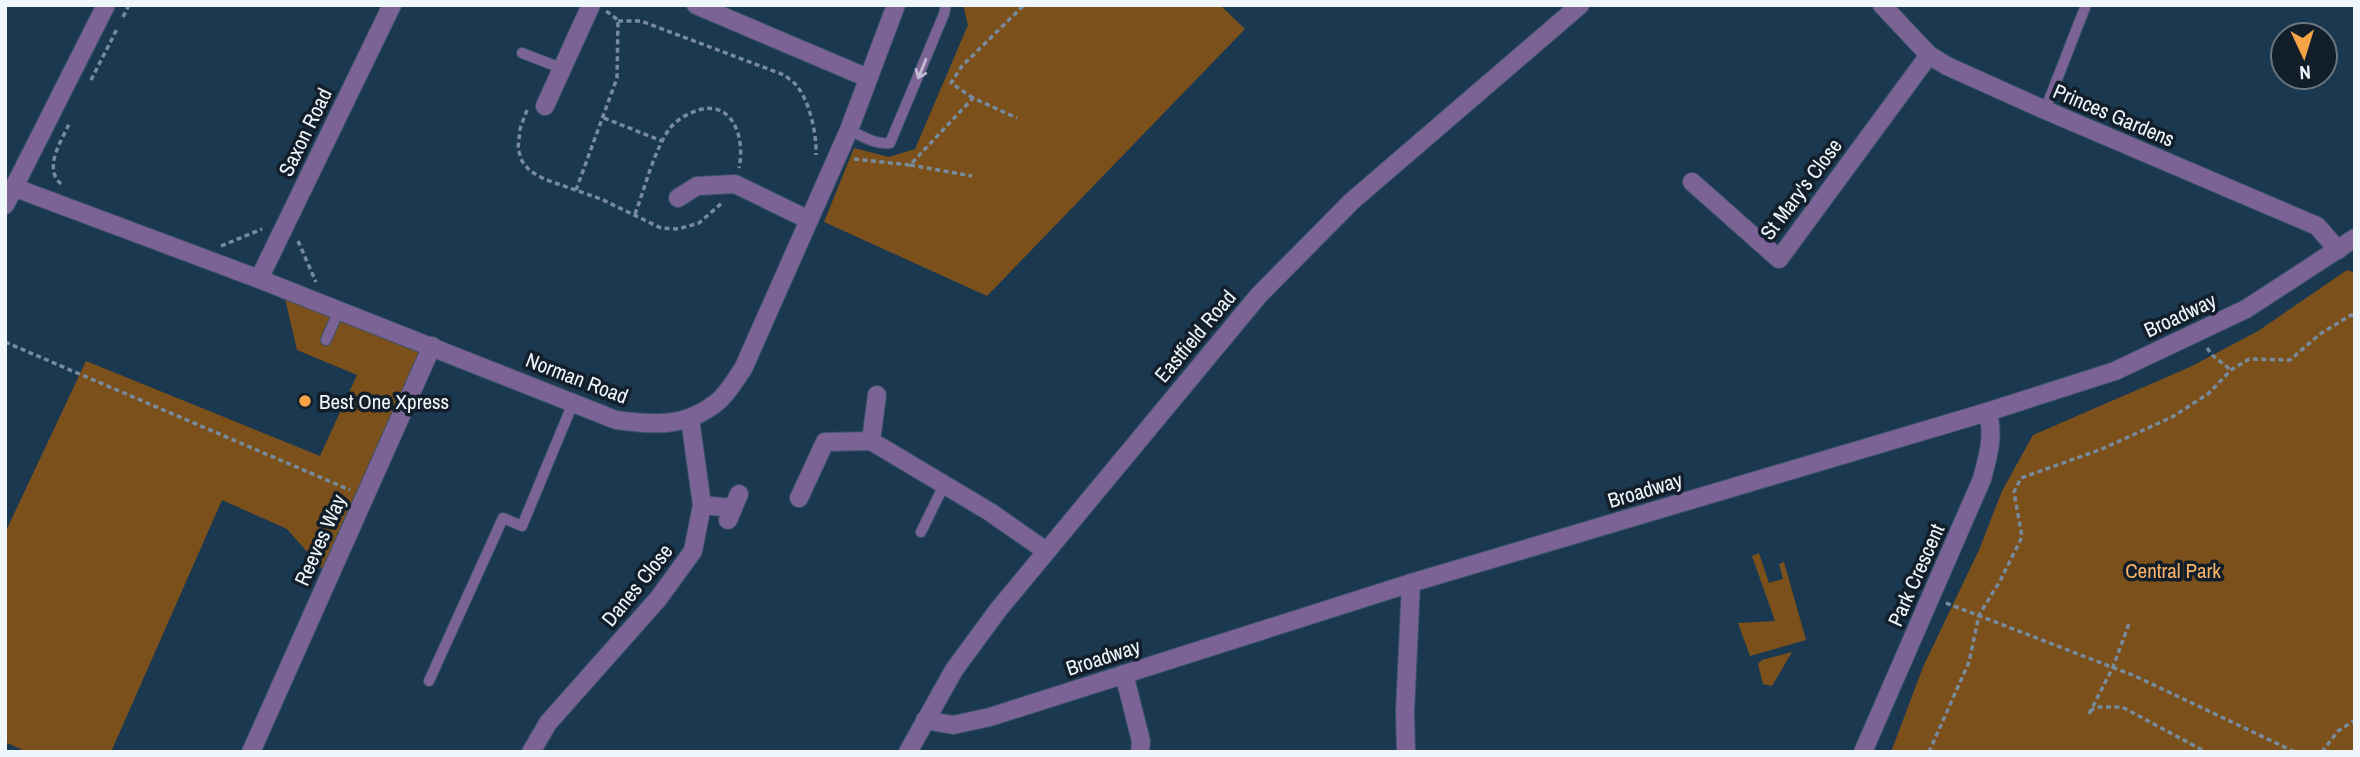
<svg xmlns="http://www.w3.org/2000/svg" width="2360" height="757" font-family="'Archivo Narrow',sans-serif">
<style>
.green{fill:#7c501b}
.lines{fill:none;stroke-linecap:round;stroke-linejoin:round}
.service-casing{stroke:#395369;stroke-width:12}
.minor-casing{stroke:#395369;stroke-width:20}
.tertiary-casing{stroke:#395369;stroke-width:20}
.path{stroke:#788b9c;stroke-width:3.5;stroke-dasharray:5 3.5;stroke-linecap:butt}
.service{stroke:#7c6396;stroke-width:10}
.minor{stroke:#7c6396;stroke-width:18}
.tertiary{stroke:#7c6396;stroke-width:18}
.oneway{stroke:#c1bbd3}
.poi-dot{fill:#f5a345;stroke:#121f2a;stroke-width:2.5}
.labels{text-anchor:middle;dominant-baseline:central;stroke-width:7;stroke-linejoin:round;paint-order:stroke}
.street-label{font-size:21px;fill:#eff6fc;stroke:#121f2a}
.poi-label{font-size:21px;fill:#eff6fc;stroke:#121f2a;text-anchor:start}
.park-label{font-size:21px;fill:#fab367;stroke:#121f2a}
</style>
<rect width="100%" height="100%" fill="#1b3851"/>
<g class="green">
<path d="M963 5H1220L1245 29 987 296 824 222 854 148 889 157 915 149 968 25Z"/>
<path d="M2347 270 2355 273V752H1891L1923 667 1979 550 2002 491 2033 435 2190 367 2258 331Z"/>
<path d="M284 294 427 348 327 574 287 529 222 500 111 752H27L5 742V533L86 361 320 456 357 375 297 350Z"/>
<path d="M1759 553 1769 583 1783 579 1779 564 1784 562 1806 640 1750 656 1738 623 1775 621 1752 556Z"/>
<path d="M1792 652 1772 686 1763 684 1758 664 1762 660Z"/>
</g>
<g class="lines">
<g class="service-casing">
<g id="service">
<path d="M522 53 561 68"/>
<path d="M2045 110 2086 5"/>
<path d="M849 130C862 136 876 145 890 143L944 14 946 5"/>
<path d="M326 340 339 310"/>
<path d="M921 532 944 485"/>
<path d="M429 681 503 518 522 526 573 403"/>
</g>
</g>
<g class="minor-casing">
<g id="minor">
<path d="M696 5 868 78"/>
<path d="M1882 5 1929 55 1947 66 2045 110 2317 226 2338 250"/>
<path d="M545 106 591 5"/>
<path d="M1692 182 1779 259 1929 55"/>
<path d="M13 187 259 279 616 420C654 425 684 428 716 403 727 395 735 380 743 369L849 130 896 5"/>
<path d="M678 198 697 186 735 184 809 220"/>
<path d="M5 205 106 5"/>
<path d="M259 279 392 5"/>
<path d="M871 441 877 395"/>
<path d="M799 498 825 442 871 441 990 512 1046 551"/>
<path d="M702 505 733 508"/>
<path d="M728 520 739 494"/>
<path d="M1124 674 1141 741 1140 752"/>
<path d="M251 752 432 346"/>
<path d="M531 752 548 723 658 599 693 551 702 505 690 419"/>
<path d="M1406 752 1405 712 1411 583"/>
<path d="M1863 752 1982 479C1988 456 1995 434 1987 412"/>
</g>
</g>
<g class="tertiary-casing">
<g id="tertiary">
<path d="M925 720 953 725 990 717 1411 583 1987 412 2115 371 2246 309 2355 238"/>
<path d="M908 752 954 670 998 610 1259 295 1352 201 1580 5"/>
</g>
</g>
<g class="path">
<path d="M123 17 129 5"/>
<path d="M618 21H641L784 75C788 78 794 82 797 86 810 102 817 136 816 155"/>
<path d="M91 80 118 27"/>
<path d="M973 98 951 83 962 66 1024 5"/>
<path d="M527 110 520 129 518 149 522 161 530 171 544 179 601 199 661 228 678 229 699 223 723 202"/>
<path d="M604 118 662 141"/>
<path d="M854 159 910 165 973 98 1017 118"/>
<path d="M910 165 972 176"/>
<path d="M61 184C43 168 61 142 69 124"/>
<path d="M576 190 617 78 618 20 606 11"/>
<path d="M635 214C645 188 654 150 670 128 676 121 685 115 693 112 731 96 746 136 739 168"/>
<path d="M298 241 316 282"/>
<path d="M221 246 262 229"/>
<path d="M5 342 350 490"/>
<path d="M2207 348 2212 355 2231 370"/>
<path d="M1946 603 2135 676 2295 752"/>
<path d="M2090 711 2097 707H2122L2206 752"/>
<path d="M2089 714 2113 667 2130 621"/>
<path d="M1929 752 1969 662 1979 615 2000 581 2022 537 2014 492 2021 478 2102 449 2172 417 2208 394 2231 370 2249 359 2290 360 2320 334 2351 315 2355 316"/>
<path d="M2322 752 2338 731 2355 720"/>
</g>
<use href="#service" class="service"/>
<use href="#minor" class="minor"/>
<use href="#tertiary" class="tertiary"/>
</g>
<defs><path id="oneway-shaft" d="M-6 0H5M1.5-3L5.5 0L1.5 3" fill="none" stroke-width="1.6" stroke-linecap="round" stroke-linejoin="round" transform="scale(1.75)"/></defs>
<use class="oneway" href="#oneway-shaft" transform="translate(922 69) rotate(112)"/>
<circle class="poi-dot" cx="305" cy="401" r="7"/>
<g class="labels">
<g class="street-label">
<text transform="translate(2114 115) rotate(23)">Princes Gardens</text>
<text transform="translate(305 132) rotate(-64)">Saxon Road</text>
<text transform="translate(1801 189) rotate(-53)">St Mary's Close</text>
<text transform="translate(2180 315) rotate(-25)">Broadway</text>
<text transform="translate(1195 336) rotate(-50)">Eastfield Road</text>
<text transform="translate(577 378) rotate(21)">Norman Road</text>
<text transform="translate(1645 490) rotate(-17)">Broadway</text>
<text transform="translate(320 540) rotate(-66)">Reeves Way</text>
<text transform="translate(1916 575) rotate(-66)">Park Crescent</text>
<text transform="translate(637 585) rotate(-51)">Danes Close</text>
<text transform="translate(1103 657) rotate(-18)">Broadway</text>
</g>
<g class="poi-label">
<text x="319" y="401">Best One Xpress</text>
</g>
<g class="park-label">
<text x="2173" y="570">Central Park</text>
</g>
</g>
<rect width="2360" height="757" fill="none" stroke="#eff6fc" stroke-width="14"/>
<g transform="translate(2304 56) rotate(176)"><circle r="33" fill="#121f2a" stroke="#6a757e" stroke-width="2"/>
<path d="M0-5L12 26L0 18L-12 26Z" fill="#f5a345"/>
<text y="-10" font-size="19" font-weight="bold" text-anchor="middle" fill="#eff6fc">N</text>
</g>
</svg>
